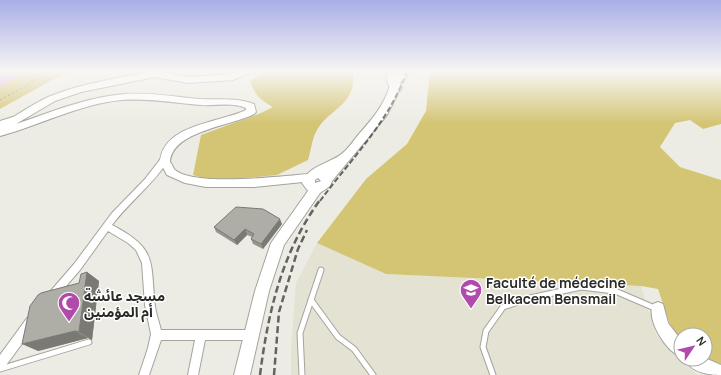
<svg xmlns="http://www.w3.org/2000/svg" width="721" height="375" font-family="Manrope,'Noto Sans Arabic',sans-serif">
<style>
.built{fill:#e4e2d3}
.green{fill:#d4c574}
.water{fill:#eca5e5}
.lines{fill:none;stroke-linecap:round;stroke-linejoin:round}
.lane-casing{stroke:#a4a39c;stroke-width:7}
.street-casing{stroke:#a4a39c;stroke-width:2}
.secondary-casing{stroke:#a4a39c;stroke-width:2}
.primary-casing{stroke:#a4a39c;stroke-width:2}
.highway-casing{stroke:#a4a39c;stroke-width:2}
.path{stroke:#888782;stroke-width:1;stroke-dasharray:2 2.5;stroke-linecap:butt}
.lane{stroke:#fff;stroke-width:5}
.street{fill:#fff;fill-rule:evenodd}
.secondary{fill:#fff;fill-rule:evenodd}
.primary{fill:#fff;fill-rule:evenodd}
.highway{fill:#fff;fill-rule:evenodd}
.rail-far1{stroke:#64645f;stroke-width:2;stroke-dasharray:5.5 2.5;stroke-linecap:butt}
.rail{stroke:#64645f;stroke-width:2.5;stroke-dasharray:7 3.5;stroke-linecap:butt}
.wall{fill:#96958f}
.shaded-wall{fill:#7a7974}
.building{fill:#aeada6;stroke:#7a7974}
.labels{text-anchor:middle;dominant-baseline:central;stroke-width:3;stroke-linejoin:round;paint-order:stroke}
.near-poi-label{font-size:14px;font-weight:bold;fill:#2a2a27;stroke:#fff;text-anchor:start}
</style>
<rect width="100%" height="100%" fill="#edece4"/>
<path class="built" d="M317 243 386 274 641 286 656 334 678 358 698 375H291V351L296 283Z"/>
<g class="green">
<path d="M0 71H73L54 79 0 109Z"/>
<path d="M266 71H353C357 106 330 107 317 130 312 138 311 151 308 160L277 175 214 181 193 175 201 135 261 113 273 107C260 99 256 97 250 81Z"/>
<path d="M430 71H721V124L703 129 690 120 675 123 660 147 680 167 721 180V364L705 359V335H681V343L671 328 658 289 641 286 386 274 317 243 366 179 407 144 426 111Z"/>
</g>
<path class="water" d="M10 71H28L0 86V77Z"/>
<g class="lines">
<g class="lane-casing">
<g id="lane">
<path d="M311 300 338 337 354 349 373 375"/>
<path d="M0 369 89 342"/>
<path d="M302 375 300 333 321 270"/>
<path d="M493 375 483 347 486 331 503 307 530 298 581 287 615 291 657 309"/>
</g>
</g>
<g class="street-casing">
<g id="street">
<path d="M16 116H18L19 118 18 120 0 126V121Z"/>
<path d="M165 156 169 159C154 184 129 202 112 225 158 249 150 261 155 306 156 314 159 322 161 330H252L256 331 257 335 256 339 252 340H205L198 375H188L195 340H161L149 375H139L148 348 151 334 145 305 142 263 136 250 128 243 108 231 80 270 54 300 51 302 48 300 46 297 48 294 74 264 112 213 145 179 162 157Z"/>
<path d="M31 317 35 318 36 322 35 326 4 368 0 369V355L27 318Z"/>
</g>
</g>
<g class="secondary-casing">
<g id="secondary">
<path d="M155 71 188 77 232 74 241 71H253L233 80 188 83 155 77 81 92 55 101 16 124C51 112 87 97 124 94 150 92 175 97 200 99 219 100 236 97 254 104L256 112 254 114C231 126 172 131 170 162 172 164 173 168 175 170 195 187 282 176 309 174L313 175 314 178 313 181 254 187H206L185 183 167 175 160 162C163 124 219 123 246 110V108C232 102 216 106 201 105 175 103 149 98 122 100 79 104 41 125 0 136V125C16 116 31 105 48 97 81 83 120 78 155 71Z"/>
<path d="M658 302 663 304 668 323 681 340V357C666 351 646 320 653 304Z"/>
<path d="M705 358 721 365V375C708 375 690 372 685 359Z"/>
</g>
</g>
<g class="primary-casing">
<path id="primary" d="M394 71H404L397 95 387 115 332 181 330 186 320 193 284 245 269 291 250 375H234L255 291 271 243 308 191 302 183C309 164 332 164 345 151 350 146 354 140 359 134 378 113 388 99 394 71ZM318 178 321 181 315 183V180Z"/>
</g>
<g class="highway-casing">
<path id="highway" d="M388 71H409L406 78 399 83 402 88 400 91H392C387 83 386 79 388 71Z"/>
</g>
<path class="path" d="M0 100 52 71"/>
<use href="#lane" class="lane"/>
<use href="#street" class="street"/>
<use href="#secondary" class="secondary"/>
<use href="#primary" class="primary"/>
<use href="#highway" class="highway"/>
<path class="rail-far1" d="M320 201C351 159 389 122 407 71"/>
<g class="rail">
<path d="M260 375C268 312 282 252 320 200"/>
<path d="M274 375 279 312 298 249 307 230"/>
</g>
</g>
<g class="wall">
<path d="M282 224 263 249 253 244 251 239 252 237 247 235 237 245 216 232 214 227Z"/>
<path d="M87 272 99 281 92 340 88 338 38 351 79 283Z"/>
</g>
<g class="shaded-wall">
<path d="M280 219 282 224 263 249 261 244Z"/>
<path d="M245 229 247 235 237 245 234 240Z"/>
<path d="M87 272 99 281 92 340 79 332Z"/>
<path d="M75 331 88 338 38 351 22 344Z"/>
</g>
<g class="building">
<path d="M236 207 263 209 280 219 261 244 251 239 254 234 245 229 234 240 214 227Z"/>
<path d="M87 272 79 332 75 331 22 344 30 306 38 295 41 293 79 283 81 274Z"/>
</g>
<linearGradient id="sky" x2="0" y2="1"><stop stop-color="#a9aee7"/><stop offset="0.58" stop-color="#f7f6f3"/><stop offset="1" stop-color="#f7f6f3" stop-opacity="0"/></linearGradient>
<rect width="721" height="123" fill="url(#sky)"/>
<defs>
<g id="university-pin" transform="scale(1.15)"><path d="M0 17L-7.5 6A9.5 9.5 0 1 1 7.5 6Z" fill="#b24aac" stroke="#fff"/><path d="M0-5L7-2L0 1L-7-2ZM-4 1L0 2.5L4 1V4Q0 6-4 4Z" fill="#fff"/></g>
<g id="mosque-pin" transform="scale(1.15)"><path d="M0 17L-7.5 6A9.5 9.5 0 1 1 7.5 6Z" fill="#b24aac" stroke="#fff"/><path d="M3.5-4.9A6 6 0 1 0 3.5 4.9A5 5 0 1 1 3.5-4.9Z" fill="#fff"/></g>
</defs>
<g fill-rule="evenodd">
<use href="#university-pin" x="471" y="290"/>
<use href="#mosque-pin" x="69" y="303"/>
</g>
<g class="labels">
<g class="near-poi-label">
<text x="486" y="282">Faculté de médecine<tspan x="486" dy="16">Belkacem Bensmail</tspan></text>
<text x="84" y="295">مسجد عائشة<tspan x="84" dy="16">أم المؤمنين</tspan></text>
</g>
</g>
<g transform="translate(693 347) rotate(55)"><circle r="19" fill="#ffffff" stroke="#aaaaa9"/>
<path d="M0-3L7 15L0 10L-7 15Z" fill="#b24aac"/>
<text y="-6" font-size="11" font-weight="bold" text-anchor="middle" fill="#2a2a27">N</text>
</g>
</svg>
